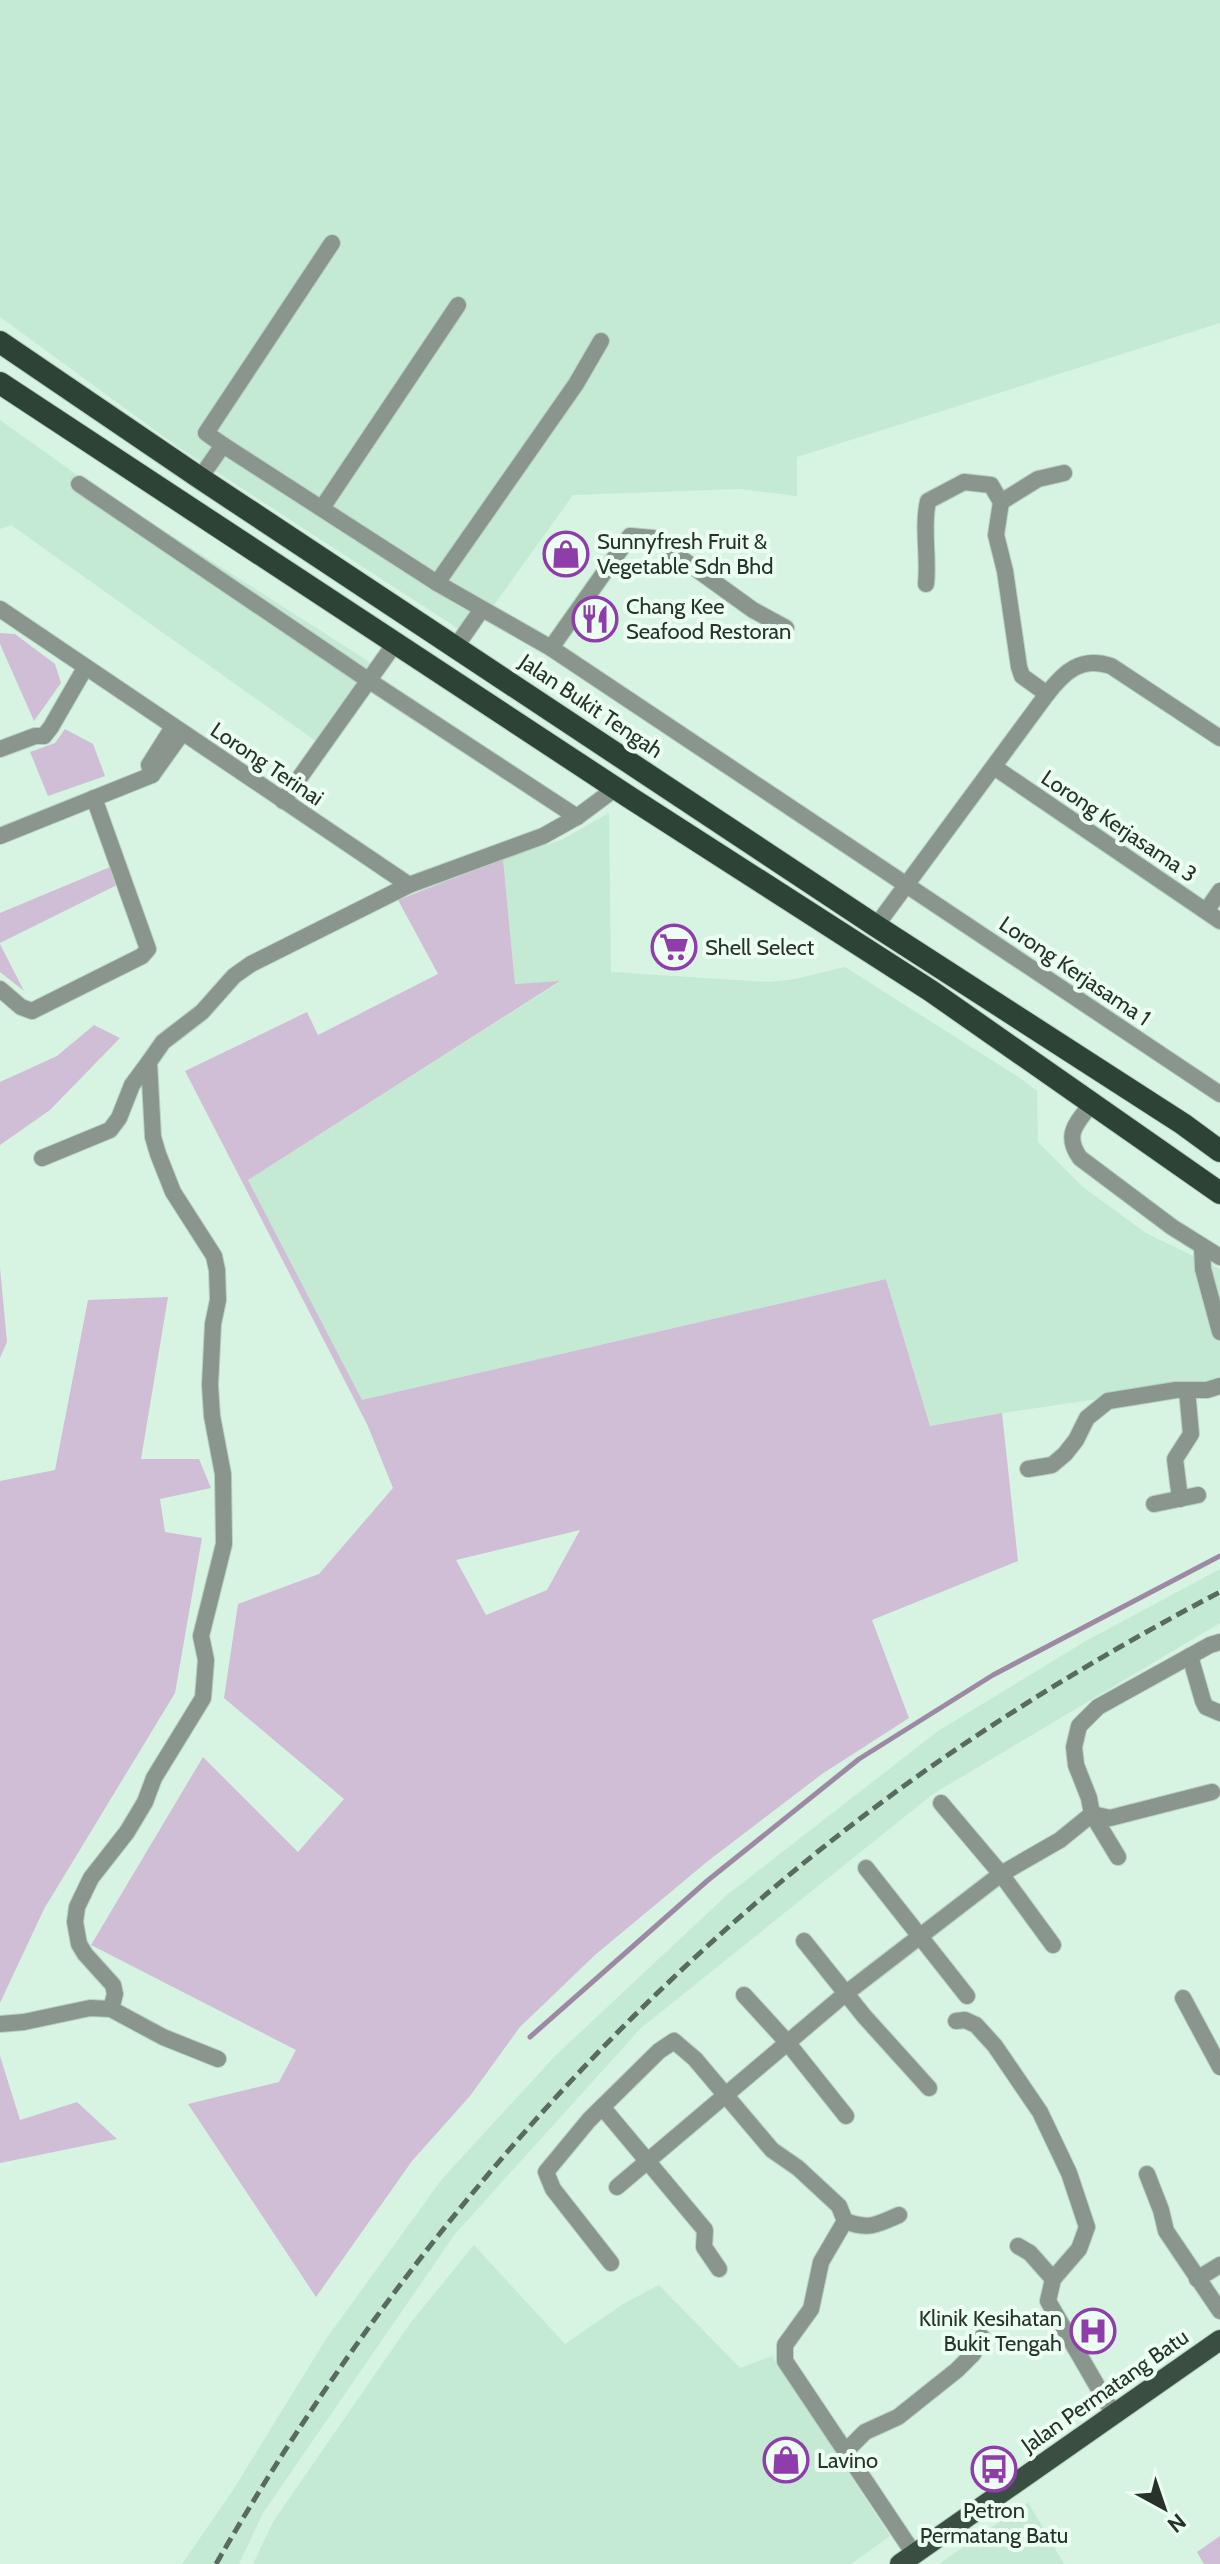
<svg xmlns="http://www.w3.org/2000/svg" width="1220" height="2564" font-family="Cabin,sans-serif">
<style>
.built{fill:#c5ead3}
.green{fill:#d0bed7;fill-rule:evenodd}
.lines{fill:none;stroke-linecap:round;stroke-linejoin:round}
.stream{stroke:#9d89a4;stroke-width:5}
.minor-casing{stroke:#b6d1c0;stroke-width:18}
.primary-casing{stroke:#b6d1c0;stroke-width:22}
.trunk-casing{stroke:#b6d1c0;stroke-width:24}
.minor{stroke:#89958d;stroke-width:16}
.primary{stroke:#3a4f42;stroke-width:20}
.trunk{stroke:#2c4335;stroke-width:22}
.rail{stroke:#596b60;stroke-width:5;stroke-dasharray:12 6;stroke-linecap:butt}
.labels{text-anchor:middle;dominant-baseline:central;stroke-width:8;stroke-linejoin:round;paint-order:stroke}
.poi-label{font-size:22px;fill:#26322a;stroke:#ecfef2;text-anchor:start}
.street-label{font-size:22px;fill:#26322a;stroke:#ecfef2}
</style>
<rect width="100%" height="100%" fill="#d6f4e1"/>
<g class="built">
<path d="M0 0H1220V323L797 457V496L739 489 573 495 471 637 178 447 0 317Z"/>
<path d="M0 420 80 477 382 670 327 749 11 525 0 529Z"/>
<path d="M609 813 611 972 769 982 795 979 845 967 1020 1078 1037 1091 1038 1142 1083 1187 1146 1233 1220 1269V1381L1002 1413 930 1426 886 1279 362 1401 248 1180 558 983 515 984 503 859 561 840Z"/>
<path d="M1220 1569V1623L933 1794 641 2028 455 2234 263 2513 239 2564H182L233 2490 326 2339 442 2179 555 2056 727 1895 938 1731 1084 1642Z"/>
<path d="M474 2245 565 2344 623 2304 659 2285 740 2368 772 2356 890 2536 851 2564H253L273 2522 411 2322Z"/>
<path d="M1028 2502 1064 2564H939Z"/>
</g>
<g class="green">
<path d="M0 633 15 634 55 664 61 683 34 721 0 644Z"/>
<path d="M65 729 93 744 105 776 48 796 30 752 55 743Z"/>
<path d="M503 859 515 984 560 981 248 1180 362 1400 886 1279 930 1426 1002 1413 1018 1561 872 1620 909 1718 822 1774 708 1861 595 1955 520 2027 470 2096 412 2161 316 2297 188 2104 279 2082 296 2050 91 1945 203 1757 298 1852 344 1799 224 1698 238 1604 319 1574 393 1488 367 1424 185 1071 307 1012 318 1035 438 974 398 900ZM580 1530 547 1590 486 1615 456 1560Z"/>
<path d="M110 867 117 885 0 943V913Z"/>
<path d="M0 944 24 991 0 972Z"/>
<path d="M94 1025 120 1038 50 1110 0 1145V1082L57 1056Z"/>
<path d="M0 1268 7 1342 0 1358Z"/>
<path d="M168 1297 141 1459H199L211 1488 160 1499 165 1532 202 1538 175 1693 44 1909 0 2003V1481L55 1470 88 1300Z"/>
<path d="M0 2056 20 2120 77 2102 117 2139 0 2163Z"/>
<path d="M1220 2536V2564H1204L1197 2552Z"/>
</g>
<g class="lines">
<path class="stream" d="M530 2037 707 1881 859 1759 993 1675 1220 1556"/>
<g class="minor-casing">
<g id="minor">
<path d="M223 445 206 433 332 243"/>
<path d="M200 478 223 445 437 583 551 648 1220 1094"/>
<path d="M79 484 368 680 577 817"/>
<path d="M1001 502 1038 479 1064 473"/>
<path d="M322 508 458 305"/>
<path d="M437 583 576 384 601 341"/>
<path d="M926 584C929 556 922 528 928 501L964 482 991 485 1001 502 996 535 1005 571 1019 667 1022 676 1047 694"/>
<path d="M0 609 409 885"/>
<path d="M455 648 482 609"/>
<path d="M551 648 630 536 653 538 753 610 786 628"/>
<path d="M173 727 149 765 152 775 182 733"/>
<path d="M0 749 35 736H44L51 727 85 668"/>
<path d="M994 767 1220 921"/>
<path d="M283 801 396 642"/>
<path d="M0 836 152 775"/>
<path d="M1206 911 1220 891"/>
<path d="M876 926 1047 694C1064 672 1081 656 1111 666L1220 738"/>
<path d="M0 989 21 1007 32 1011 142 956 148 949 94 798"/>
<path d="M1092 1103C1077 1123 1063 1134 1080 1158L1172 1227 1220 1257"/>
<path d="M42 1158 110 1130 119 1118 132 1085 149 1062"/>
<path d="M1202 1247 1203 1269 1220 1332"/>
<path d="M1028 1469 1052 1465 1065 1454 1076 1440 1087 1418 1108 1401 1176 1390H1207L1220 1386"/>
<path d="M1180 1499 1175 1459 1191 1434 1187 1390"/>
<path d="M1154 1504 1198 1495"/>
<path d="M1190 1656 1203 1701 1206 1707 1220 1713"/>
<path d="M941 1803 1001 1874 1053 1945"/>
<path d="M1092 1814 1110 1818 1212 1792"/>
<path d="M1118 1857 1092 1814 1089 1798 1076 1765 1074 1747 1079 1726 1098 1707 1210 1645 1220 1642"/>
<path d="M866 1868 967 1996"/>
<path d="M804 1941 864 2016 929 2088"/>
<path d="M744 1995 787 2042 846 2116"/>
<path d="M1183 1998 1220 2067"/>
<path d="M111 2009 115 1994 113 1985 85 1954 79 1944 75 1922 77 1907 91 1878 127 1832 145 1802 154 1778 203 1698 206 1660 201 1636 224 1544 223 1474 212 1416 210 1385 213 1324 218 1300 217 1270 214 1256 173 1192 158 1154 153 1137 149 1062 163 1042 202 1012 234 976 251 964 409 885 543 836 577 817 616 788"/>
<path d="M956 2021 965 2020 976 2025 995 2046 1040 2112 1069 2173 1087 2227 1079 2249 1053 2279"/>
<path d="M0 2024 24 2022 90 2008 111 2009 163 2037 218 2059"/>
<path d="M603 2108 705 2230 704 2247 719 2269"/>
<path d="M1147 2174 1161 2210 1166 2231 1220 2311"/>
<path d="M617 2187 845 1994 1001 1874 1060 1840 1092 1814"/>
<path d="M845 2221 821 2262 811 2309 785 2345V2361L914 2554"/>
<path d="M1018 2246 1030 2253 1053 2279 1048 2301 1114 2415"/>
<path d="M611 2263 553 2189 546 2172 589 2120 659 2051 674 2041 695 2059 772 2150 798 2168 839 2206 845 2221C868 2230 877 2225 899 2215"/>
<path d="M1197 2279 1220 2265"/>
<path d="M846 2451 865 2432 898 2417 957 2370 973 2354 982 2337"/>
</g>
</g>
<g class="primary-casing">
<path id="primary" d="M900 2564 1220 2340"/>
</g>
<g class="trunk-casing">
<g id="trunk">
<path d="M0 342 200 478 876 926 1183 1124 1220 1151"/>
<path d="M0 383 629 797 931 991 1220 1193"/>
</g>
</g>
<use href="#minor" class="minor"/>
<use href="#primary" class="primary"/>
<use href="#trunk" class="trunk"/>
<path class="rail" d="M216 2564C394 2255 630 1980 922 1773 1017 1706 1117 1646 1220 1592"/>
</g>
<defs>
<g id="shop-ring" transform="scale(2.3)"><circle r="9.5" fill="#ecfef2" stroke="#903dac" stroke-width="1.5"/><path d="M-5-2.5h2.3a2.7 3.5 0 0 1 5.4 0H5L5.5 6h-11ZM-1.5-2.5h3a1.5 2.3 0 0 0-3 0Z" fill="#903dac"/></g>
<g id="restaurant-ring" transform="scale(2.3)"><circle r="9.5" fill="#ecfef2" stroke="#903dac" stroke-width="1.5"/><path d="M-5-6h1v4h1v-4h1v4h1v-4h1v5L-1.5 .5V6h-2V.5L-5-1ZM5-6V6H3V1.5H1.5Q1.5-4 5-6Z" fill="#903dac"/></g>
<g id="supermarket-ring" transform="scale(2.3)"><circle r="9.5" fill="#ecfef2" stroke="#903dac" stroke-width="1.5"/><path d="M-6-5.5h2.5l.6 2H6L4.5 2H-2.5L-4.4-4H-6ZM-1.5 3.2a1.3 1.3 0 1 0 .1 0ZM3 3.2a1.3 1.3 0 1 0 .1 0Z" fill="#903dac"/></g>
<g id="hospital-ring" transform="scale(2.3)"><circle r="9.5" fill="#ecfef2" stroke="#903dac" stroke-width="1.5"/><path d="M-5-5h3v3.5h4V-5h3V5h-3V1.5h-4V5h-3Z" fill="#903dac"/></g>
<g id="bus-ring" transform="scale(2.3)"><circle r="9.5" fill="#ecfef2" stroke="#903dac" stroke-width="1.5"/><path d="M-5-6H5V4H4V6H2V4H-2V6H-4V4H-5ZM-3.5-4V0h7V-4ZM-3.5 1.2v1.5H-2V1.2ZM2 1.2v1.5H3.5V1.2Z" fill="#903dac"/></g>
</defs>
<g fill-rule="evenodd">
<use href="#shop-ring" x="566" y="554"/>
<use href="#restaurant-ring" x="595" y="619"/>
<use href="#supermarket-ring" x="674" y="947"/>
<use href="#hospital-ring" x="1093" y="2331"/>
<use href="#shop-ring" x="786" y="2460"/>
<use href="#bus-ring" x="994" y="2469"/>
</g>
<g class="labels">
<g class="poi-label">
<text x="597" y="541">Sunnyfresh Fruit &amp;<tspan x="597" dy="25">Vegetable Sdn Bhd</tspan></text>
<text x="626" y="606">Chang Kee<tspan x="626" dy="25">Seafood Restoran</tspan></text>
<text x="705" y="947">Shell Select</text>
<text x="1062" y="2318" text-anchor="end">Klinik Kesihatan<tspan x="1062" dy="25">Bukit Tengah</tspan></text>
<text x="817" y="2460">Lavino</text>
<text x="994" y="2510" text-anchor="middle">Petron<tspan x="994" dy="25">Permatang Batu</tspan></text>
</g>
<g class="street-label">
<text transform="translate(591 706) rotate(34)">Jalan Bukit Tengah</text>
<text transform="translate(267 764) rotate(34)">Lorong Terinai</text>
<text transform="translate(1119 826) rotate(34)">Lorong Kerjasama 3</text>
<text transform="translate(1075 971) rotate(34)">Lorong Kerjasama 1</text>
<text transform="translate(1105 2391) rotate(-35)">Jalan Permatang Batu</text>
</g>
</g>
<g transform="translate(1164 2508) rotate(140)" stroke="#ecfef2" stroke-width="6" paint-order="stroke">
<path d="M0-6L14 30L0 20L-14 30Z" fill="#26322a"/>
<text y="-12" font-size="22" font-weight="bold" text-anchor="middle" fill="#26322a">N</text>
</g>
</svg>
